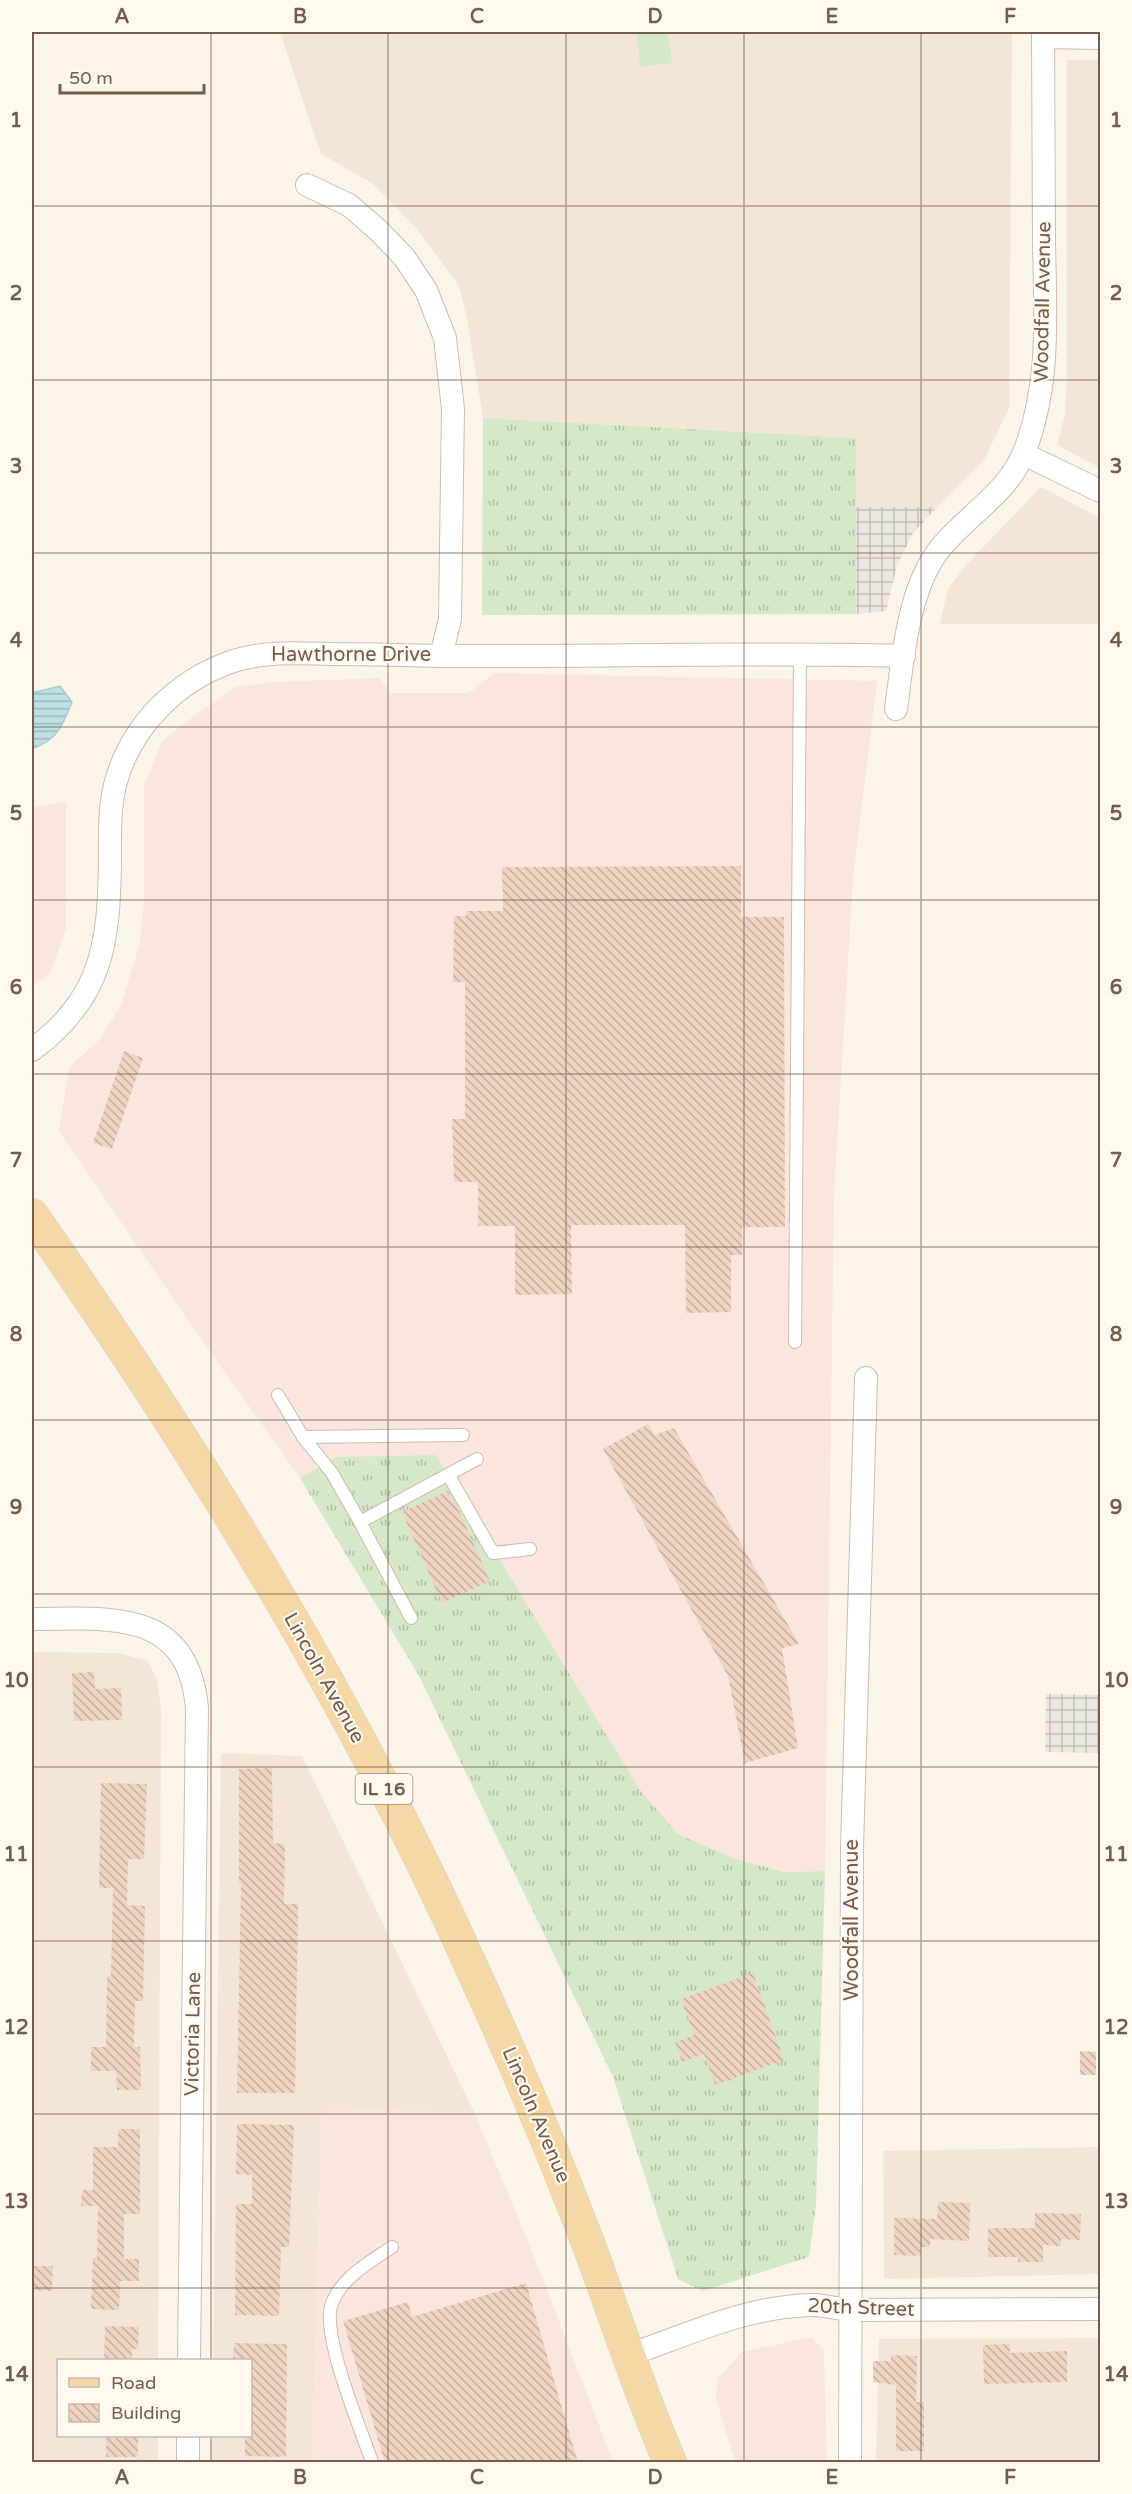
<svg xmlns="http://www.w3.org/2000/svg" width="1132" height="2494" font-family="'Varela Round',sans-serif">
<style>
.residential{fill:#f3e6d8}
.commercial{fill:#fbe6de}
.industrial{fill:url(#industrial-grid)}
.grass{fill:url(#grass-tufts)}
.garden{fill:#d5e9c8}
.water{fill:url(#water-rules);stroke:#a5ced5;stroke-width:1.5}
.building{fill:url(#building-back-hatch)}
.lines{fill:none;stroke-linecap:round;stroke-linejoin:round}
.service-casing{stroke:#cdbcb0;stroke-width:14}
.minor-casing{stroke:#cdbcb0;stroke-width:24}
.primary-casing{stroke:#d8d1cd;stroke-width:34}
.service{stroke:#fff;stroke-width:12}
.minor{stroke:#fff;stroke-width:22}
.primary{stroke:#f5d8a6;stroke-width:33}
.grid{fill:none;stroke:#755c4e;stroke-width:1.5;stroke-opacity:0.55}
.labels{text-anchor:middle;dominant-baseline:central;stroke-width:4.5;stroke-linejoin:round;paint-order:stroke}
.shield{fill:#fef8ef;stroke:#9e8b7e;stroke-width:1.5}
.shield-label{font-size:18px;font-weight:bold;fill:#755c4e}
.street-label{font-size:20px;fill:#755c4e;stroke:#fef8ef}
.neatline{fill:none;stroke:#755c4e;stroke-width:2}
.grid-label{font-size:20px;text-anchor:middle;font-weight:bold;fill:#755c4e}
</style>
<defs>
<pattern id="industrial-grid" width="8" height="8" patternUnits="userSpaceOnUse" patternTransform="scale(1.5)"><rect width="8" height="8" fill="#ede7e2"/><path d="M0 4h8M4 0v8" fill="none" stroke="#c5beb9"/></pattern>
<pattern id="grass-tufts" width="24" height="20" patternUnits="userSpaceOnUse" patternTransform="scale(1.5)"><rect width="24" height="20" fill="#d5e9c8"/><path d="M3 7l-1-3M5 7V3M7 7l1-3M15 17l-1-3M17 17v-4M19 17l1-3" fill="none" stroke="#b1c0a5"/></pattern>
<pattern id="water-rules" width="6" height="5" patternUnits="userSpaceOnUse" patternTransform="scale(1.5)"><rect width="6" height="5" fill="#bedfe4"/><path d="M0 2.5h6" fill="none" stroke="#9fb8bb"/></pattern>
<pattern id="building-back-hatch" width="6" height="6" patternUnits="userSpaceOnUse" patternTransform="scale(1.5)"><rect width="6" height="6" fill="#efd4c2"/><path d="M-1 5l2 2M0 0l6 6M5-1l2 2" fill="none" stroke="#c6afa0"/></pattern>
</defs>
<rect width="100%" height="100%" fill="#fbf4e9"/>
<g class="residential">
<path d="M280 32H1012L1009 408 984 460 937 507H856L855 438 483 418 467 319 459 286 417 229 372 183 321 154Z"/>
<path d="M1067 60H1100V468L1057 445 1065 414 1067 382Z"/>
<path d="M1041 487 1100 518V624H940L948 589 966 565Z"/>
<path d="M32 1652 118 1653 148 1661 157 1679 161 1710 158 2360H58V2436H158V2462H32Z"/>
<path d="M221 1753 302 1756 474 2112 322 2111 312 2462H211L212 2436H250V2360H213Z"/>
<path d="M1100 2147V2274L884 2279 883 2151Z"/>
<path d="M1100 2338V2462H876L879 2339Z"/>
</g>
<g class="commercial">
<path d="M494 673 877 681 853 879 834 1195 825 1871 784 1872 736 1859 678 1834 336 1457 300 1478 194 1329 59 1131 69 1067 98 1041 121 1006 139 945 144 903V786L162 741 194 716 236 687 275 682 380 678 390 693H469Z"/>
<path d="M66 802V929L50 974 32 987V807Z"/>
<path d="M322 2111 474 2112 532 2251 613 2462H312Z"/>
<path d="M812 2337 824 2351 827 2462H735L716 2399 718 2378 742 2352Z"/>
</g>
<g class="industrial">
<path d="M856 507H937L913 533 897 565 886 611 856 614Z"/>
<path d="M1046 1694 1100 1695V1753L1045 1752Z"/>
</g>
<g class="grass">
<path d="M483 418 856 438V614L482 615Z"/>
<path d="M436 1455 640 1790 678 1834 736 1859 784 1872 825 1871 816 2205 809 2257 703 2291 678 2279 613 2077 418 1674 300 1478 336 1457Z"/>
</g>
<path class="garden" d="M637 32H668L672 63 640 67Z"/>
<path class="water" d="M60 686 72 702C62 727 58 739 32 749V691L36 692Z"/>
<g class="building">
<path d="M741 866V917H784L785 1227H742V1255H731V1312L686 1313 685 1225H571L572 1294 515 1295V1226H478V1182H454L452 1119H465V982H453L454 916H466V911H503L502 867Z"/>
<path d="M124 1051 143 1058 112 1149 93 1143Z"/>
<path d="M648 1424 655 1435 674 1428 799 1644 782 1648 798 1748 745 1763 728 1676 603 1449Z"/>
<path d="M448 1491 459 1511 490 1581 442 1603 402 1512Z"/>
<path d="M94 1672 95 1689 121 1688 122 1720 74 1721 72 1673Z"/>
<path d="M272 1768 273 1843 285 1844 284 1904H298L295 2093H237L241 1883H239V1769Z"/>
<path d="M101 1783 147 1784 144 1859H128L127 1905 145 1906 143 2001H135L134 2047H140L141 2090H117L116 2071H91V2047H106L107 1976H111L113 1888H99Z"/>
<path d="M753 1973 784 2060 715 2085 704 2054 682 2062 675 2042 694 2035 681 1999Z"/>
<path d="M1080 2051 1096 2052V2075H1080Z"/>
<path d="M237 2124 294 2125 289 2247H281L279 2316 235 2315 236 2204H252V2175L236 2174Z"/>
<path d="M118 2129H140V2214H124V2259H139V2281H120L119 2310 91 2309 93 2258H97L98 2206H81L82 2190H93V2147H118Z"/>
<path d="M938 2202 970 2203 969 2241 930 2239V2247H921V2256L894 2255V2218L937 2219Z"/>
<path d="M1035 2213 1081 2214 1080 2240 1061 2239V2246L1043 2245V2262H1018V2257H988V2228H1035Z"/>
<path d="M32 2266H53L52 2291 32 2290Z"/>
<path d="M526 2283 578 2463H385L343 2321 408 2302 412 2317Z"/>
<path d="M105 2326 139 2327 138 2349H132V2361H104Z"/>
<path d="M234 2343 287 2344 286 2457 245 2456V2436H250V2361H233Z"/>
<path d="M1010 2344V2353L1067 2351V2382L984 2384 983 2345Z"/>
<path d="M891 2355 917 2356 916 2402H924V2451H896V2385L873 2382V2361H891Z"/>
<rect x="106" y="2436" width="32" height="21"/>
</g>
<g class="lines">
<g class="service-casing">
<g id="service">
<path d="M795 1342 800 654"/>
<path d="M278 1395 303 1437 332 1473 360 1522 477 1459"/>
<path d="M303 1437 463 1435"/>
<path d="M449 1476 493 1553 530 1549"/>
<path d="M360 1522 411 1618"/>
<path d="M372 2462C361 2429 320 2333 332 2303 343 2276 370 2262 392 2247"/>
</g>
</g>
<g class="minor-casing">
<g id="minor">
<path d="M1043 37 1100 38"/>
<path d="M307 185 349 205 379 231 404 257 426 290 445 338 453 409 450 619 441 656"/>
<path d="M1024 454 1100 491"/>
<path d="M896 709C903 658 908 586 942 546 969 514 1010 491 1025 450 1051 382 1045 312 1044 240 1044 170 1043 101 1043 32"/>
<path d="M32 1050C104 997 109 941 110 858 110 831 109 804 117 778 133 725 176 682 228 663 260 651 296 653 330 654 366 654 403 655 439 656 594 657 749 652 904 656"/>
<path d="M32 1619C108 1619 188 1607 197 1708L189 2360"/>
<path d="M629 2355C689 2334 750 2305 815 2305 827 2306 839 2309 851 2310L1100 2309"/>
<path d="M188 2462V2436"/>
<path d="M850 2462 852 1848 866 1378"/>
</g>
</g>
<g class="primary-casing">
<path id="primary" d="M32 1215C201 1457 355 1706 476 1977 517 2067 556 2158 591 2251 617 2321 640 2393 670 2462"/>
</g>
<use href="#service" class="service"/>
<use href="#minor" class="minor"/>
<use href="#primary" class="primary"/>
</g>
<path class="grid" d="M211 32V2360M388 32V2462M566 32V2462M744 32V2462M921 32V2462M32 206H1100M32 380H1100M32 553H1100M32 727H1100M32 900H1100M32 1074H1100M32 1247H1100M32 1420H1100M32 1594H1100M32 1767H1100M32 1941H1100M32 2114H1100M32 2288H1100M211 2436V2462"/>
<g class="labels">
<rect class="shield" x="355.5" y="1774" width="57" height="30" rx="4.5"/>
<g class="shield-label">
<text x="384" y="1789">IL 16</text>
</g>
<g class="street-label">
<text transform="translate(1043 302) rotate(-89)">Woodfall Avenue</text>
<text x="351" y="655">Hawthorne Drive</text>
<text transform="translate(324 1678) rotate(61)">Lincoln Avenue</text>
<text transform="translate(852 1920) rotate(-90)">Woodfall Avenue</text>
<text transform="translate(193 2034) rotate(-89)">Victoria Lane</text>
<text transform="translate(536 2115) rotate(67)">Lincoln Avenue</text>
<text transform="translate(861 2308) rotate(2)">20th Street</text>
</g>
</g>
<rect width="1132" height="2494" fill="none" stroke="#fef8ef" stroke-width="66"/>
<rect x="57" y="2359" width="195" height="78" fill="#fef8ef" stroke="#c7baaf" stroke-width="1.5"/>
<rect x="69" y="2378" width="30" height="9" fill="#f5d8a6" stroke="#c7baaf" stroke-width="1.5"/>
<text x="111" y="2389" font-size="18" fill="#755c4e">Road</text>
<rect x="69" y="2404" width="30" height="18" fill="url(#building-back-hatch)" stroke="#c7baaf" stroke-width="1.5"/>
<text x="111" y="2419" font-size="18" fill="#755c4e">Building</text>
<path d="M60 84v9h144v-9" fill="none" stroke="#755c4e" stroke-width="3"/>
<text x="69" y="84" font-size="18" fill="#755c4e" stroke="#fef8ef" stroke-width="4.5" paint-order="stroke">50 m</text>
<rect x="33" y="33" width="1066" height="2428" class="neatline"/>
<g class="grid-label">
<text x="122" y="23">A</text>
<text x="300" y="23">B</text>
<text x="477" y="23">C</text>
<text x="655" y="23">D</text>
<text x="832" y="23">E</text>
<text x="1010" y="23">F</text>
<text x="16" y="127">1</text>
<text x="1116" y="127">1</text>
<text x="16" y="300">2</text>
<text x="1116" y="300">2</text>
<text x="16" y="473">3</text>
<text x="1116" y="473">3</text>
<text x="16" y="647">4</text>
<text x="1116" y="647">4</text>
<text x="16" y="820">5</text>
<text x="1116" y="820">5</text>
<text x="16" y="994">6</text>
<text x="1116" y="994">6</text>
<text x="16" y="1167">7</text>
<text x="1116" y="1167">7</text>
<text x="16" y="1341">8</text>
<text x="1116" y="1341">8</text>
<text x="16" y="1514">9</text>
<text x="1116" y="1514">9</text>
<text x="16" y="1687">10</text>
<text x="1116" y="1687">10</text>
<text x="16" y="1861">11</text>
<text x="1116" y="1861">11</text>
<text x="16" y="2034">12</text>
<text x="1116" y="2034">12</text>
<text x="16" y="2208">13</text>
<text x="1116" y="2208">13</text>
<text x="16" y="2381">14</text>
<text x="1116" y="2381">14</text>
<text x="122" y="2484">A</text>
<text x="300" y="2484">B</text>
<text x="477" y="2484">C</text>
<text x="655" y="2484">D</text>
<text x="832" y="2484">E</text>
<text x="1010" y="2484">F</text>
</g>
</svg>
